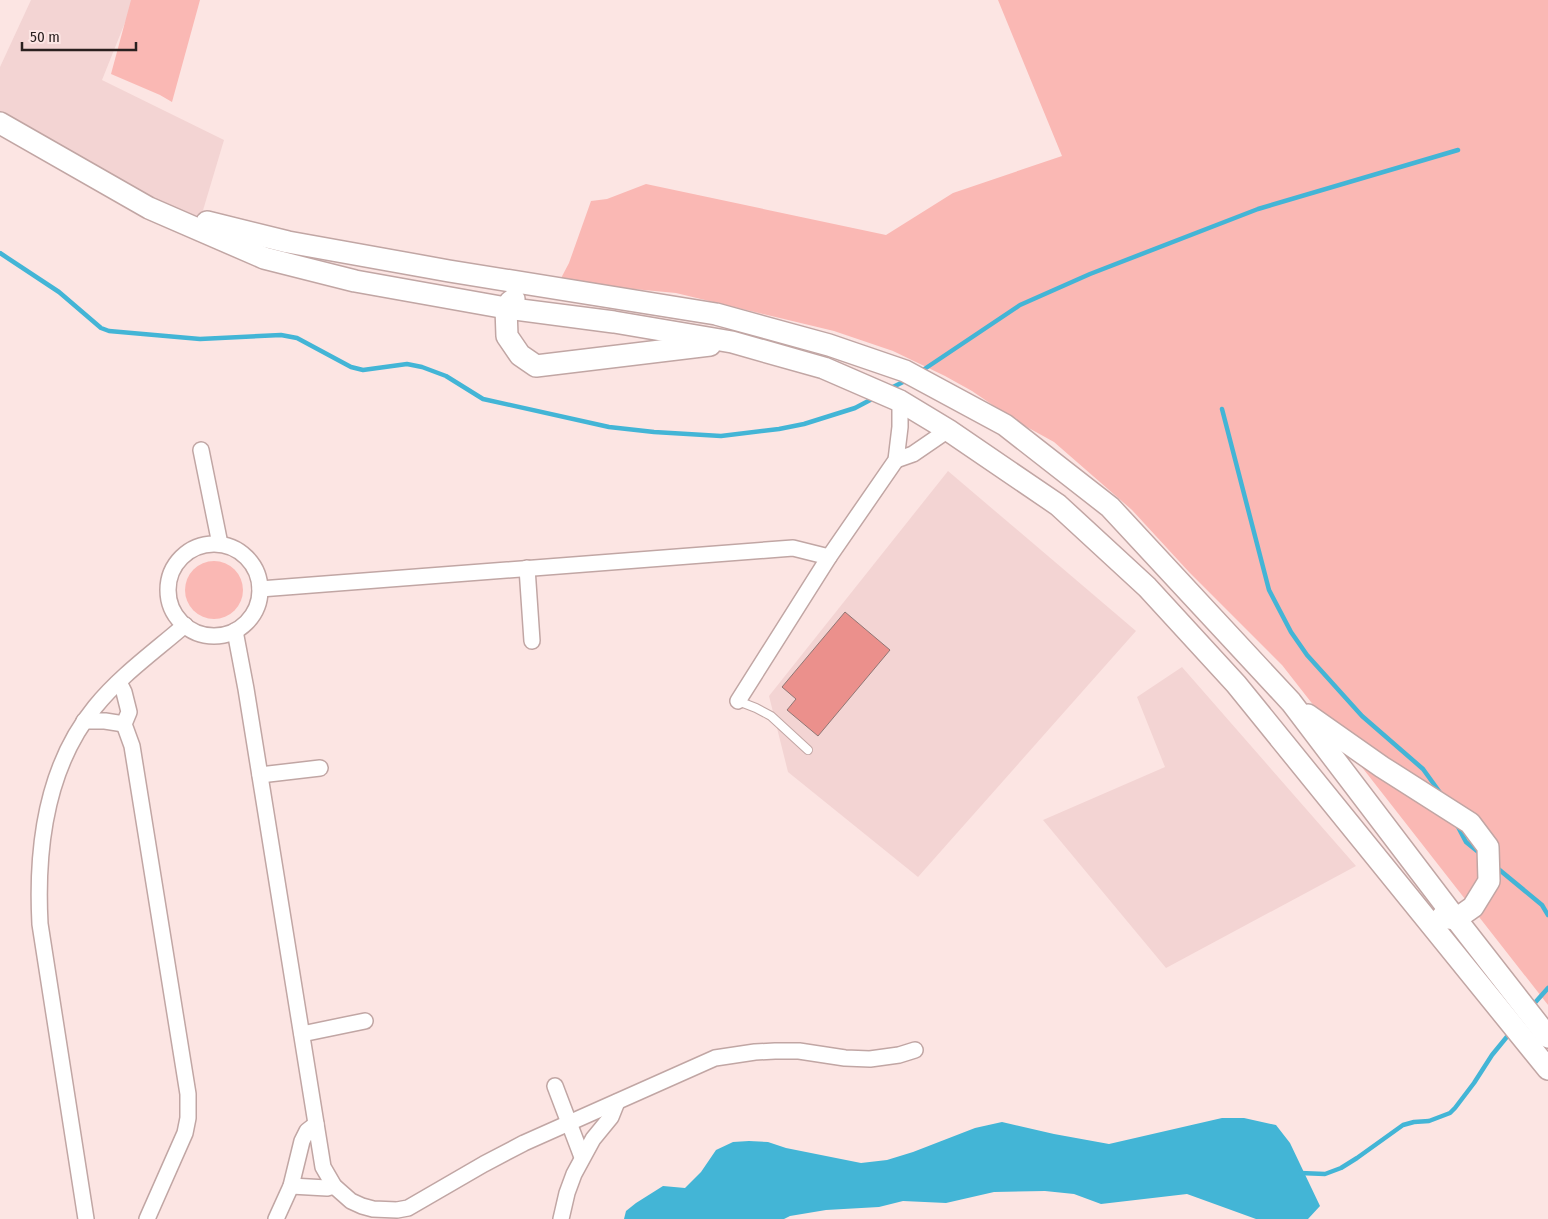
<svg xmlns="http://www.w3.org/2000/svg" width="1548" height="1219" font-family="'Fira Sans Condensed',sans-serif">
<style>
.built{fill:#f3d4d3}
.green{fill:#fab8b4}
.water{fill:#43b5d6}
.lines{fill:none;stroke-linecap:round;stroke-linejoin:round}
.stream{stroke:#43b5d6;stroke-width:4.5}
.building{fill:#eb908c;stroke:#907674}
.lane-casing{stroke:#c1a6a4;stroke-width:10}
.street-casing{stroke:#c1a6a4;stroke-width:18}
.secondary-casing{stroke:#c1a6a4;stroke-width:24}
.lane{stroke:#fff;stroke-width:8}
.street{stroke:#fff;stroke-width:15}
.secondary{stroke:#fff;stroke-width:21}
</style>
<rect width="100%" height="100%" fill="#fce5e3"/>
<g class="built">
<path d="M31 0H134L102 80 224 140 201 217 164 206 0 115V67Z"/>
<path d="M948 471 1136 631 918 877 788 772 769 696Z"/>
<path d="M1182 667 1356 866 1166 968 1043 820 1165 767 1137 697Z"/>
</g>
<g class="green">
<path d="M131 0H200L172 102 160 95 111 74Z"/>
<path d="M998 0H1548V1005L1282 665 1189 572 1132 510 1054 442 1016 421 972 391 945 376 893 351 834 331 676 293 559 282 569 263 591 201 607 199 646 184 886 235 953 193 1062 156Z"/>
<circle cx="214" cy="590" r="29"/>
</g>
<path class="water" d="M1222 1118H1244L1276 1125 1290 1143 1320 1206 1308 1219H1256L1187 1194 1101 1204 1074 1194 1045 1191 994 1192 946 1203 903 1201 879 1207 826 1210 790 1216 784 1219H624L626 1211 636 1203 663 1186 685 1188 701 1172 716 1150 733 1142 749 1141 768 1142 786 1148 861 1163 887 1160 913 1152 975 1128 1002 1122 1054 1134 1109 1144Z"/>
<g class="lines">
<g class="stream">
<path d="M0 253 59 292 101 328 109 331 200 339 281 335 297 338 351 367 363 370 407 364 422 367 446 376 483 399 609 427 654 432 721 436 779 429 804 424 855 408 874 398"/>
<path d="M920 372 1020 305 1090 274 1258 209 1458 150"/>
<path d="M889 389 907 380"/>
<path d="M1222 409 1269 590 1291 632 1307 655 1362 716 1423 769 1441 794"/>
<path d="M1456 823 1466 842 1482 855"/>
<path d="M1496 867 1542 905 1548 915"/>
<path d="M1532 1006 1548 988"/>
<path d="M1300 1173 1325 1174 1341 1168 1357 1158 1403 1125 1414 1122 1429 1121 1450 1113 1455 1108 1474 1083 1492 1055 1510 1033"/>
</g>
</g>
<path class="building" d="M845 612 890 650 818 736 787 710 796 699 782 687Z"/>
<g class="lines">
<g class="lane-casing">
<path id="lane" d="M738 701 756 708 771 716 808 750"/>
</g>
<g class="street-casing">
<g id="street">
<path d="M201 450 220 544"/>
<path d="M896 460 913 454 948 430"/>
<circle cx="214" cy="590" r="46"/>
<path d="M527 568 532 641"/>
<path d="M260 589 793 548 829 557"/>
<path d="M235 631 246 689 323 1167 334 1186 351 1201 362 1206 373 1209 397 1210 408 1208 484 1164 524 1143 715 1058 755 1052 775 1051H799L845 1058 870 1059 899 1055 915 1050"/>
<path d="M119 682 124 692 129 712 124 724 132 746 188 1094V1118L185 1133 147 1219"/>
<path d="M738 701 829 557 896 460 900 427V401"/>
<path d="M84 721H105L124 724"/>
<path d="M260 775 320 768"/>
<path d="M302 1034 365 1021"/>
<path d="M555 1086 582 1157"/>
<path d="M291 1186 327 1188 334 1186"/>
<path d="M86 1219 40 924C36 849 45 768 95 707 120 676 155 651 185 625"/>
<path d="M276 1219 291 1186 302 1141 307 1131 316 1124"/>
<path d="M561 1219 567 1193 574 1174 593 1139 611 1117 617 1102"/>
</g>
</g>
<g class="secondary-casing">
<g id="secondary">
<path d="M0 123 149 208 264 258 355 281 506 308 614 322 732 342 824 368 900 401 948 430 1058 505 1147 587 1236 684 1548 1069"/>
<path d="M207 222 288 242 449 271 716 314 829 345 905 371 1005 425 1110 507 1291 702 1456 919 1548 1037"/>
<path d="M514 299 510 302 506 308 507 336 520 355 536 366 710 345"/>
<path d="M1308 715 1382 767 1470 823 1488 847 1489 881 1473 907 1456 919 1442 917"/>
</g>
</g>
<use href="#lane" class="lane"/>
<use href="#street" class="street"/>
<use href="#secondary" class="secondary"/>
</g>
<path d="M22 42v8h114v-8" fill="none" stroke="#2a201f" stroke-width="2.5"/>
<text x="30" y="42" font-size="15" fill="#2a201f" stroke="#fce5e3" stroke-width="4" paint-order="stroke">50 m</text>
</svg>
